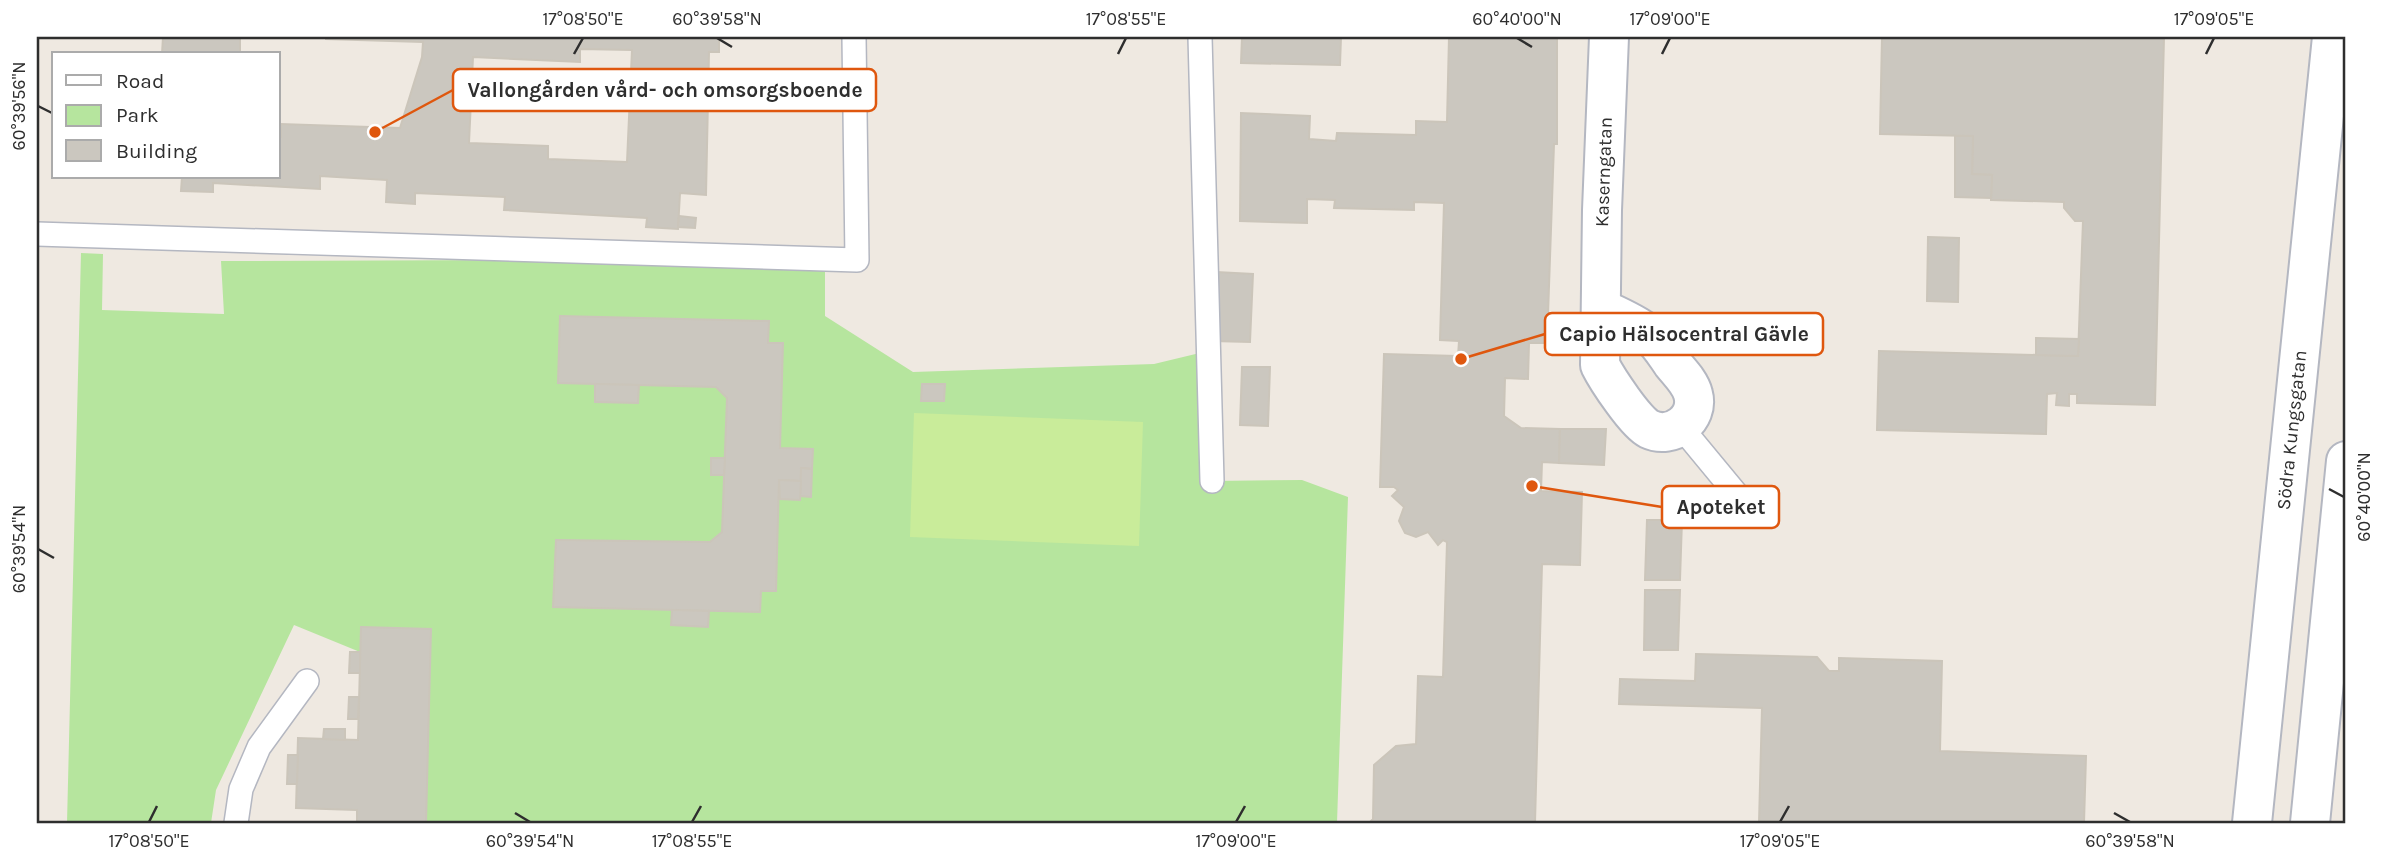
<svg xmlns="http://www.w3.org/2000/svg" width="2383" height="860" font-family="Karla,sans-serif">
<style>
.green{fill:#b6e59e}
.pitch{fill:#c9ec9a}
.building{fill:#cbc7bf;stroke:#cbc5ba;stroke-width:2;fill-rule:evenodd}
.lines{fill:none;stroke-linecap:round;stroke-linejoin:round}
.lane-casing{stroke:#b4b7c1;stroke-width:26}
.street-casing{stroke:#b4b7c1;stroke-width:42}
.secondary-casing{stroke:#b4b7c1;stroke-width:42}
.lane{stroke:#fff;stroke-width:23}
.street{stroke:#fff;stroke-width:38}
.secondary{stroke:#fff;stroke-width:38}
.ticks{fill:none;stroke:#2e2e2e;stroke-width:2.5}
.labels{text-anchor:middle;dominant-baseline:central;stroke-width:5;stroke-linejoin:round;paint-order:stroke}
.street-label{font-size:19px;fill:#2e2e2e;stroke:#fff}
.leader{fill:none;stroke:#df570e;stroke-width:2.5}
.callout-dot{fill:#df570e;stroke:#fff;stroke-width:2.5}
.callout{fill:#fff;stroke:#df570e;stroke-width:2.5}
.callout-label{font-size:21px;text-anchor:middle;font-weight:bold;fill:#2e2e2e}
.neatline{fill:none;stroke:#2e2e2e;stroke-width:2.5}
.ticks-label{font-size:18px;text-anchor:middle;fill:#2e2e2e}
</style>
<rect width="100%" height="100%" fill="#efe9e1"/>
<path class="green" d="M81 253 103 254 102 310 224 314 221 261 825 259V316L913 372 1154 364 1208 351 1212 481 1302 480 1348 497 1337 823H426L431 630 361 627 360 652 294 625 216 790 211 823H67Z"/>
<path class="pitch" d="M914 413 1143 422 1139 546 910 537Z"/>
<g class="building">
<path d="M163 37H240V54H162Z"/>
<path d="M326 37H719V52H709L706 195 680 193 678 229 646 227 647 218 504 210 505 197 415 193V204L386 202 387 180 320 176V189L213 183V192L181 191 182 177H278V137H281V124L400 128 422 57 423 42 326 39ZM580 49 632 50 627 162 548 159V146L469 143 473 57 580 62Z"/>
<path d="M1242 37H1341L1340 65 1241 63Z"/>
<path d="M1449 37H1557V144H1554L1547 343H1529L1528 379 1505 378 1504 416 1521 428 1560 429 1559 463 1542 462 1541 491 1582 492 1580 565 1542 564 1535 823H1369L1373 819 1374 765 1396 746 1416 744 1418 676 1443 677 1447 542 1443 540 1438 545 1428 532 1416 537 1405 533 1399 521 1404 507 1392 496 1398 490 1394 487H1380L1384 354 1458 356 1459 341 1440 340 1444 203 1414 202V210L1334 208 1335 200 1307 199V223L1240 221 1241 113 1310 116 1309 139 1336 141 1337 133 1416 135V121L1447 122Z"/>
<path d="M1882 37H2164L2155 405 2077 403V394H2069V406L2056 405 2057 393 2047 394 2046 434 1877 430 1879 351 2078 356 2083 221H2075L2064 208V202L1991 200 1992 175 1972 174 1973 136 1880 134Z"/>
<path d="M1955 136H1973L1972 174 1992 175 1991 198 1955 197Z"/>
<path d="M679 216 696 218 695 228 678 227Z"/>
<path d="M1928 237 1959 238 1958 302 1927 301Z"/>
<path d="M1216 272 1253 274 1250 342 1213 341Z"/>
<path d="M560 316 769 321 768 343H783L780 448 813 449 812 469 801 468V481L779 480 776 591H761L760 612 553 607 556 540 710 542 722 532 727 398 716 387 558 383Z"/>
<path d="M2036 338 2079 339 2078 356 2036 355Z"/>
<path d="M1242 367H1270L1268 426 1240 425Z"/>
<path d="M595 384 639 385 638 403 595 402Z"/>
<path d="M922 384H945L944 401H921Z"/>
<path d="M1560 429H1606L1604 465 1559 463Z"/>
<path d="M711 458H725L724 475H711Z"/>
<path d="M801 468 812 469 811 497 800 496Z"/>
<path d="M779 480 801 481 800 500 780 499Z"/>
<path d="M1647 520H1682L1680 580H1645Z"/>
<path d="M1645 590H1680L1678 650H1644Z"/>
<path d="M672 610 709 611 708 627 671 625Z"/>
<path d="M361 627 431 629 426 823H357V810L296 808 298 738 358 740Z"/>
<path d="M350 652H360V673H349Z"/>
<path d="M1696 654 1817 657 1829 671H1839V658L1942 661 1940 751 2086 756 2084 823H1759L1762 708 1619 704 1620 679 1695 681Z"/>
<path d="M349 697H359L358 719H348Z"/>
<path d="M324 729H345V740L323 739Z"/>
<path d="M288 755H298L297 784H287Z"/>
</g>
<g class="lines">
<g class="lane-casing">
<g id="lane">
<path d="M1200 37 1212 481"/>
<path d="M37 234 857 260 854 37"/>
<path d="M1681 427 1748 508"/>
<path d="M236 823 241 789 259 747 307 681"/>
</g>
</g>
<g class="street-casing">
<path id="street" d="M1601 308C1616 316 1635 323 1648 334 1658 341 1665 353 1672 363 1679 372 1690 382 1693 394 1700 419 1672 440 1649 429 1636 423 1607 379 1600 365L1602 210 1609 37"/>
</g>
<g class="secondary-casing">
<g id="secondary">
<path d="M2252 823 2332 37"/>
<path d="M2310 823 2346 461"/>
</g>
</g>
<use href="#lane" class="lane"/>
<use href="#street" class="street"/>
<use href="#secondary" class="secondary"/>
</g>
<path class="ticks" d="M717 38 732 47M1517 38 1532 47M574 54 583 38M1118 54 1126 38M1662 54 1670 38M2206 54 2214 38M38 106 54 114M2329 489 2344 497M38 549 54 558M515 813 530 822M2114 813 2130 822M149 822 157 806M692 822 701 806M1236 822 1245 806M1780 822 1789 806"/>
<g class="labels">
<g class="street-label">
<text transform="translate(1604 172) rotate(-88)">Kaserngatan</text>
<text transform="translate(2292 430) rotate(-84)">Södra Kungsgatan</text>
</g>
</g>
<path class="leader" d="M375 132L453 90M1461 359L1545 334M1532 486L1662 507"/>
<g class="callout-dot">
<circle cx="375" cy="132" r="7"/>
<circle cx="1461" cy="359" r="7"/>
<circle cx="1532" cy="486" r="7"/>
</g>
<g class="callout">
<rect x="453" y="69" width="423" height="42" rx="7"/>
<rect x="1545" y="313" width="278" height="42" rx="7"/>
<rect x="1662" y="486" width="117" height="42" rx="7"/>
</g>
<g class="callout-label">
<text x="665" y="97">Vallongården vård- och omsorgsboende</text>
<text x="1684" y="341">Capio Hälsocentral Gävle</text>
<text x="1721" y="514">Apoteket</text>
</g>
<rect width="2383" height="860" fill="none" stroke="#ffffff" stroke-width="77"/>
<rect x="52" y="52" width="228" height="126" fill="#ffffff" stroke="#ababab" stroke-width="2"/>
<rect x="66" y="75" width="35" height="10" fill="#ffffff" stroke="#ababab" stroke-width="2"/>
<text x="116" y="88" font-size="21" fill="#2e2e2e">Road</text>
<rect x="66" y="105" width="35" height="21" fill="#b6e59e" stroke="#ababab" stroke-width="2"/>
<text x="116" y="122" font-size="21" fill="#2e2e2e">Park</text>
<rect x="66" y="140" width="35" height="21" fill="#cbc7bf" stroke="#ababab" stroke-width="2"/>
<text x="116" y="158" font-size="21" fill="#2e2e2e">Building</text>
<rect x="38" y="38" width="2306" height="784" class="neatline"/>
<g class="ticks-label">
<text x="583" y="25">17°08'50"E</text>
<text x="717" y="25">60°39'58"N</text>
<text x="1126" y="25">17°08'55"E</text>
<text x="1517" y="25">60°40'00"N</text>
<text x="1670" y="25">17°09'00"E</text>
<text x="2214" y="25">17°09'05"E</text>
<text transform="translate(19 106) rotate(-90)" y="6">60°39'56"N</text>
<text transform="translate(2364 497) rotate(-90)" y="6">60°40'00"N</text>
<text transform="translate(19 549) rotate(-90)" y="6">60°39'54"N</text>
<text x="149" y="847">17°08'50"E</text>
<text x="530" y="847">60°39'54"N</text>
<text x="692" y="847">17°08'55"E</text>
<text x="1236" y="847">17°09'00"E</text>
<text x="1780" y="847">17°09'05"E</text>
<text x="2130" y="847">60°39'58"N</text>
</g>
</svg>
